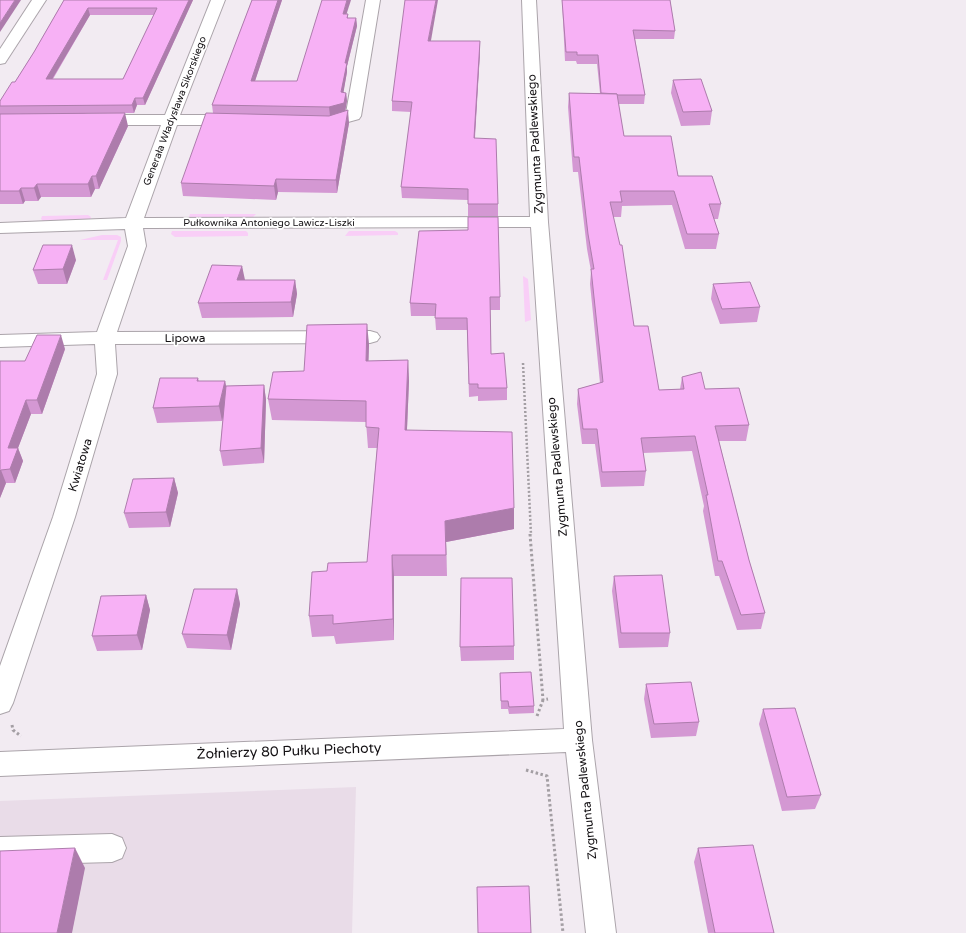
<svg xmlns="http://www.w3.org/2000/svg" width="966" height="933" font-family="'Varela Round',sans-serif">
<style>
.built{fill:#e9dce8}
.green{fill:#f9cef7}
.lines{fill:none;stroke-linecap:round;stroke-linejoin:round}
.minor-casing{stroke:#aba4aa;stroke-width:2}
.path-far1{stroke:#a39ea3;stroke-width:2.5;stroke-dasharray:2 2;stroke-linecap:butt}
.path{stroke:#a39ea3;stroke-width:3;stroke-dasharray:2.5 2.5;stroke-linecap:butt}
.minor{fill:#fff;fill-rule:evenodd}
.wall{fill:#d498d3;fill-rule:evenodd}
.shaded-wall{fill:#ad7cac}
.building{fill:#f7b1f5;stroke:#ad7cac;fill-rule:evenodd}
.labels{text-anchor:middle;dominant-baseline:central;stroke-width:3.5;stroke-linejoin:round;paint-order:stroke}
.far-street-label{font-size:10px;fill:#141114;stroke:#fff}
.street-label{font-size:12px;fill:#141114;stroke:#fff}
.near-street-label{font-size:14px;fill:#141114;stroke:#fff}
</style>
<rect width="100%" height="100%" fill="#f2ebf2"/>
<path class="built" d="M356 787 352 933H0V801Z"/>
<g class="green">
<path d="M190 214H256L251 219 192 218 189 217Z"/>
<path d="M88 215 91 217 90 220 43 221 41 219 42 216Z"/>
<path d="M172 231H246L248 233V236L175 237 171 234Z"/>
<path d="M349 231H395L398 233V235L345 236Z"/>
<path d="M102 235H117L121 237V241L107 280H103L118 240H80Z"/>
<path d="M523 276 528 279 531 320 525 322Z"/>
</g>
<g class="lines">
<g class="minor-casing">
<g id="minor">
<path d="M32 0H46L5 63 0 64V49Z"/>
<path d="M211 0H225L180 115H234L240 117 242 120 240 123 234 125H177L144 218 530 217 522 0H536L548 222 592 740 616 933H586L566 752 0 776V752L564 729 531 227 143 228 146 246 117 332 370 331 377 333 380 337 377 341 370 343 115 344 117 374 75 517 13 703 9 711 0 714V666L53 517 97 374 95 344 0 347V335L97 332 128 246 125 229 0 233V223L126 218 161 125H96L90 123 88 120 90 117 96 115H165Z"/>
<path d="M366 0H380L361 116 359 119 330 127 314 125 312 122 314 119 346 113Z"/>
<path d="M112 834 122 838 126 848 122 858 112 862 0 865V837Z"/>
</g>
</g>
<path class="path-far1" d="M523 363 531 535"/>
<g class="path">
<path d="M530 534 543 700 548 699"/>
<path d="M537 716 543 700"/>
<path d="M12 725 13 730 21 736"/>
<path d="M526 770 547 776 563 933"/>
</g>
<use href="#minor" class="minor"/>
</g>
<g class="wall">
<path d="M64 0H193L145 105H137L134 113H84L128 126 99 189H95L91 197H41L38 201H25L23 204H0V101L15 82 34 52ZM90 15H154L123 79H53Z"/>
<path d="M252 0H282L255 81H297L346 14H348V18H356L357 26 347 66V72L343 93H346L347 101 345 111 349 123 337 193 278 192 276 200 183 196 181 183 213 113 212 105Z"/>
<path d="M562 0H670L675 31 674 39H635L645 95 644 104H618L624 136 678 176 721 204 718 219H714L719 234 716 249H685L672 205 622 206 621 217H613L634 326 659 390 680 389 682 377 705 389 749 425 746 441H719L749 560 765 613 761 629 737 630 719 576H715L703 511 704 506 692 451 643 453 646 471 644 486 601 487 595 444H582L577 404 578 389 600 383 590 284 591 271 587 249 578 172H573L568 107 569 93H600L597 64H577L576 61H565Z"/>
<path d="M430 41H480V52L475 138 498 204V216H468V200L402 198 401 187 411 112 392 111V101Z"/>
<path d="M673 80 712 111 710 125 681 126 671 93Z"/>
<path d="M419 231 500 297V310H490L491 354 507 388V400L478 401V396L469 397 467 330H436L435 316H411L410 303Z"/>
<path d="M76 260 67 284H38L33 270Z"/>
<path d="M242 266 244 280H295L297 294 293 317 202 318 198 303Z"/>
<path d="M713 284 760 307 757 322 720 324 711 299Z"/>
<path d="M369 344 368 361 408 360 409 381 407 430 514 508V529L446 542 447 576H394V640L336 644 334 636 312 637 309 616 327 571 367 562 377 448H368L366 422 272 420 268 399 304 371Z"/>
<path d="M65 349 42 414H31L18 448 23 461 15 483H6L0 498V361H25Z"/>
<path d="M198 378 199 381H225L226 386 264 385 266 400 264 463 223 466 220 451 223 417 222 421 157 423 153 408Z"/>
<path d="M174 478 178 493 170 527 129 528 124 513Z"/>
<path d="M614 576 670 633 668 647 619 648 612 591Z"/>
<path d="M237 589 240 604 231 650 187 648 182 634Z"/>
<path d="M146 595 150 610 142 650 97 651 92 636Z"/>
<path d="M514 646V660L461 661 460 647Z"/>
<path d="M500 673 534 706V713L509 714 508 709H501Z"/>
<path d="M646 684 699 722 696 736 651 738 644 699Z"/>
<path d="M763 709 821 795 815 809 782 811 759 724Z"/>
<path d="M698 848 774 933H708L694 862Z"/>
</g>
<g class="shaded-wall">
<path d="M15 0H21L0 32V23Z"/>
<path d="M189 0H193L145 105 143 98Z"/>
<path d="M278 0H282L252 90 251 81Z"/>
<path d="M347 0H351L344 22 343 14Z"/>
<path d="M436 0H438L429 52 428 41Z"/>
<path d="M88 8 90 15 48 86 46 79Z"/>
<path d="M356 18 357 26 347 66V72L342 101 341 92 345 63Z"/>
<path d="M480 41V52L474 149V138Z"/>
<path d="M346 93 347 101 345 112 330 116 329 107Z"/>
<path d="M135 98 137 105 134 113 132 105Z"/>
<path d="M348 110 349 123 337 193 336 180Z"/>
<path d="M125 113 128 126 99 189 96 176Z"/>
<path d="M92 176 95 189 91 197 88 184Z"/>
<path d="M276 179 278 192 276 200 274 186Z"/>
<path d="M37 184 41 197 38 201 34 188Z"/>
<path d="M21 188 25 201 23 204 19 191Z"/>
<path d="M72 245 76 260 67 284 63 269Z"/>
<path d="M242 266 245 280H237Z"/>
<path d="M295 280 297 294 293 317 291 302Z"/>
<path d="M367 324 369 344 368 382 366 361Z"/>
<path d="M61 335 65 349 42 414 37 400Z"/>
<path d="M408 360 409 381 406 451 405 430Z"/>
<path d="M225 381 228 396 222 421 219 406Z"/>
<path d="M264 385 266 400 264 463 261 448Z"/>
<path d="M26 400 31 414 18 448 23 461 15 483 10 469 8 448Z"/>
<path d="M1 470 6 483 0 498V471Z"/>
<path d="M174 478 178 493 170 527 166 512Z"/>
<path d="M514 508V529L446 542 447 576 445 521Z"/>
<path d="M392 555 394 576V640L393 619Z"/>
<path d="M237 589 240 604 231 650 227 635Z"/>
<path d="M146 595 150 610 142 650 137 635Z"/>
<path d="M75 848 85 868 72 933H57Z"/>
</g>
<g class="building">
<path d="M0 0H15L0 23Z"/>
<path d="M64 0H189L143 98H135L132 105 0 106V101L12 82H15L34 52ZM88 8H157L123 79H46Z"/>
<path d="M252 0H278L251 81H297L322 0H347L343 14H348L347 18H356L345 63H347L341 92 346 93 344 103 329 107 212 105Z"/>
<path d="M405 0H436L428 41H480L474 138 496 139 498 204H468V189L401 187 412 102 392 101Z"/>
<path d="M562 0H670L675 31 633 30 645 95H617V94L601 93 598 55H577V52H566Z"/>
<path d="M701 79 712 111 683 112 673 80Z"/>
<path d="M569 93 617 94 624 136H671L678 176H712L721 204H709L719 234H687L674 191H620L622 202H610L620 245H622L634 326H648L659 390 684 389 682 377 701 372 705 389 739 388 749 425 715 426 749 560 765 613 741 615 722 561H718L706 495H708L695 436 641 438 646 471 602 472 597 429H583L578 389 603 382 591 269H594L588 234 579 157H574Z"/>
<path d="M348 110 336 180 276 179 274 186 181 183 206 113 329 116Z"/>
<path d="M125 113 96 176H92L88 184H37L34 188H21L19 191H0V114Z"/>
<path d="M468 217H498L500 297H490L491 354 504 353 507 388H478V384H469L467 318H435L436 304 410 303 419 231 468 230Z"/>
<path d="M43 245H72L63 269 33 270Z"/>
<path d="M212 265 242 266 237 280H295L291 302 198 303Z"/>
<path d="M750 282 760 307 722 309 713 284Z"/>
<path d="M367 324 366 361 408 360 405 430 512 432 514 508 445 521 446 555H392L393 619 333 624V615L309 616 312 572 327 571 328 563 367 562 379 428 366 427V401L268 399 273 372 304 371 307 325Z"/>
<path d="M37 335H61L37 400H26L8 448H18L10 469 1 470 0 471V361H25Z"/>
<path d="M160 378H198L197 381H225L219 406 153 408Z"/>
<path d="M264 385 261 448 220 451 226 386Z"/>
<path d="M174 478 166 512 124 513 133 479Z"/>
<path d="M662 575 670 633H621L614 576Z"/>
<path d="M461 578H512L514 646 460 647Z"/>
<path d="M194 589H237L227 635 182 634Z"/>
<path d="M146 595 137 635 92 636 101 596Z"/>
<path d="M531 672 534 706 509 707 508 701H501L500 673Z"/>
<path d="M691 682 699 722 654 724 646 684Z"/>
<path d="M795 708 821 795 787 797 763 709Z"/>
<path d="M753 845 774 933H715L698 848Z"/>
<path d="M75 848 57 933H0V851Z"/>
<path d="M529 886 531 933H478L477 887Z"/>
</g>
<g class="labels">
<g class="far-street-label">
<text transform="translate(175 111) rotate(-69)">Generała Władysława Sikorskiego</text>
<text x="269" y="223">Pułkownika Antoniego Lawicz-Liszki</text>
</g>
<g class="street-label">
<text transform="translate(535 144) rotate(-93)">Zygmunta Padlewskiego</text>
<text x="185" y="338">Lipowa</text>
<text transform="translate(80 465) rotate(-73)">Kwiatowa</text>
<text transform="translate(557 467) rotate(-95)">Zygmunta Padlewskiego</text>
<text transform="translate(585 790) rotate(-96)">Zygmunta Padlewskiego</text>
</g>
<g class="near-street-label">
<text transform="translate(289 751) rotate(-2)">Żołnierzy 80 Pułku Piechoty</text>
</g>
</g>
</svg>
